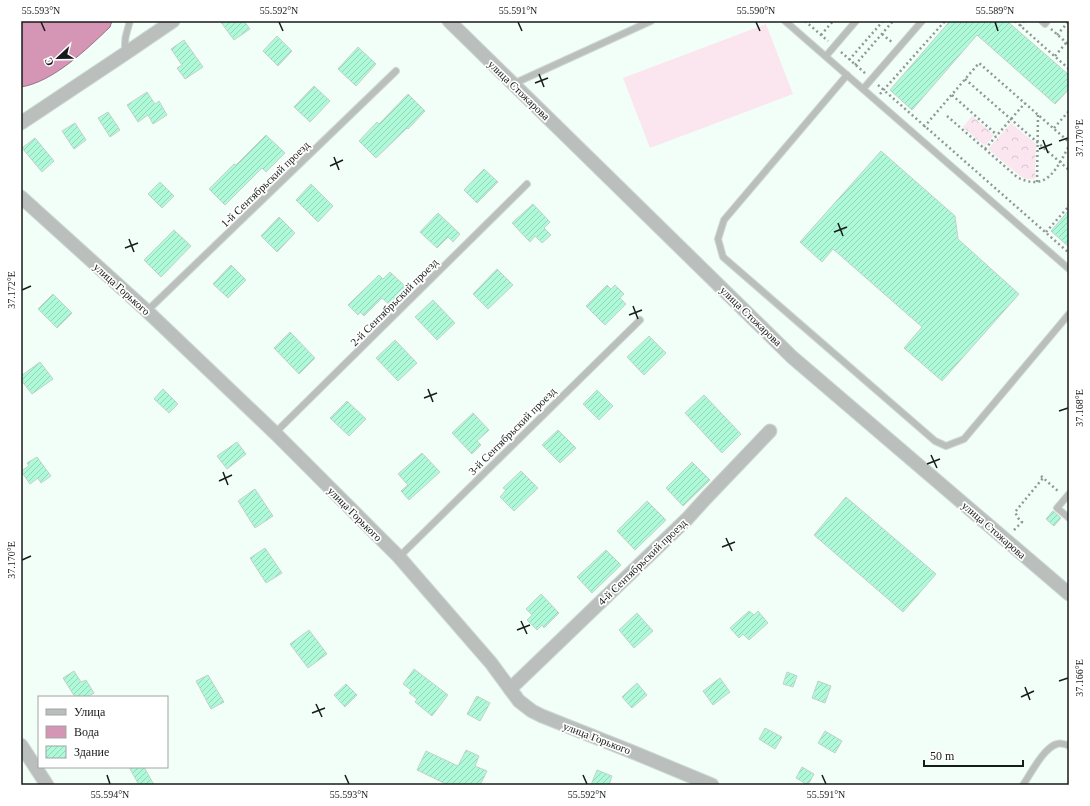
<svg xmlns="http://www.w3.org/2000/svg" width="1090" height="806" font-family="Georgia,serif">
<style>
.park{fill:url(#park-crowns)}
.garden{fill:#fbe6f0}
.water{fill:#d595b5;stroke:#9c7086}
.building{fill:url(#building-hatch);stroke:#c5d1cb}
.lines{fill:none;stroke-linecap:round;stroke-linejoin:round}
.lane-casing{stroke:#cfdad4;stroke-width:8}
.street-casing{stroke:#cfdad4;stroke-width:15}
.path{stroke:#909894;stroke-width:2.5;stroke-dasharray:2 3;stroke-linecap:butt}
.lane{stroke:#babfbd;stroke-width:6}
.street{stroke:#babfbd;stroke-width:13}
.ticks{fill:none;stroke:#171b19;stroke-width:1.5}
.labels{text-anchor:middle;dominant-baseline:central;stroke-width:3.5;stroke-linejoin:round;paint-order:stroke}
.street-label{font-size:11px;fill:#171b19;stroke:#fff}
.neatline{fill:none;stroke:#171b19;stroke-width:1.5}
.ticks-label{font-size:10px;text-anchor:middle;fill:#171b19}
</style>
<defs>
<pattern id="park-crowns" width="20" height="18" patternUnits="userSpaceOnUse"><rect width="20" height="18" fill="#fbe6f0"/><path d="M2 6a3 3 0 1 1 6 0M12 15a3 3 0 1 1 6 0" fill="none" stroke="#d6c5cd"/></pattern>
<pattern id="building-hatch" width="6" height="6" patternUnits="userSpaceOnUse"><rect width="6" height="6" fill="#adf9d8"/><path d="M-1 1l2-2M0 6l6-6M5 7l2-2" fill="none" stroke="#94d5b9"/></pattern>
</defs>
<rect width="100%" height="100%" fill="#f2fef8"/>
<g class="park">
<path d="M972 116 994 135 985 146 963 127Z"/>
<path d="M1011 123 1036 144 1035 179H1026L1020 176 988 149Z"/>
</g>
<path class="garden" d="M766 24 793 94 650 148 623 78Z"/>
<path class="water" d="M21 21H112L110 27C87 49 53 82 21 87Z"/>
<g class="building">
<path d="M220 21H244L250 29 234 40Z"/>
<path d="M950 21H1007L1069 75V89L1055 104 977 35 912 110 890 90Z"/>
<path d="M277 36 292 51 278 66 263 51Z"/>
<path d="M184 40 203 67 185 79 177 68 182 65 171 49Z"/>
<path d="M358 47 376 64 356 86 338 69Z"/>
<path d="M314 86 330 101 310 122 294 107Z"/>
<path d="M147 92 155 104 159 101 167 115 153 124 148 115 138 122 127 105Z"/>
<path d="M408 94 425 111 408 129 407 128 376 158 359 141 377 122 379 124Z"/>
<path d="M108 112 120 130 110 137 98 118Z"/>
<path d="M75 123 86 140 74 149 62 131Z"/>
<path d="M266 135 285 153 266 172 262 168 225 205 209 189 234 164 236 165Z"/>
<path d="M35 138 54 161 42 172 22 148Z"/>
<path d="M881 151 955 216 958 239 1019 294 942 381 904 348 922 327 833 249 822 262 800 242Z"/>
<path d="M484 169 498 182 477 203 464 190Z"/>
<path d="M160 182 174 196 162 208 148 194Z"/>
<path d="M311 184 333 206 318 222 296 200Z"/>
<path d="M533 204 550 222 544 228 551 235 542 243 535 236 530 242 512 223Z"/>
<path d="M1069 210V247L1051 231Z"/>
<path d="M438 213 460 234 453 242 448 237 437 248 420 232Z"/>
<path d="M279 217 295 233 277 252 261 236Z"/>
<path d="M174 230 191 246 161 277 144 260Z"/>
<path d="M231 265 246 280 228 298 213 284Z"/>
<path d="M497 269 513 285 488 309 473 294Z"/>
<path d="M390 272 408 289 391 306 382 298 364 316 360 312 358 315 348 305 379 275 383 279Z"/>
<path d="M607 285 611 289 615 285 624 294 620 298 626 304 605 325 586 306Z"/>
<path d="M53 294 72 313 57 328 38 309Z"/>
<path d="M433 300 455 323 437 340 415 317Z"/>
<path d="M290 332 315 358 299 374 274 348Z"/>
<path d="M649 336 666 353 644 375 627 357Z"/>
<path d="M395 340 417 363 398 381 376 358Z"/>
<path d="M40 362 53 379 32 394 21 380V376Z"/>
<path d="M163 389 178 404 169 413 154 399Z"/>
<path d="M597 390 613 406 599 420 583 404Z"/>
<path d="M704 395 741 434 722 453 685 413Z"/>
<path d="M347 401 366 419 349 436 330 418Z"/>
<path d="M473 413 489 430 477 441 481 445 472 454 452 433Z"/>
<path d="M558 430 576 448 560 463 542 445Z"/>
<path d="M237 442 246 454 227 469 217 456Z"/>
<path d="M422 453 440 472 409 500 401 491 408 485 398 474Z"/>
<path d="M37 457 51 476 41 483 38 478 30 484 21 471 29 466 27 463Z"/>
<path d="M692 462 710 480 683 506 666 488Z"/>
<path d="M521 471 538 488 514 511 500 497 506 490 503 488Z"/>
<path d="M255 489 273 516 255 528 238 501Z"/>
<path d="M846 497 936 574 903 612 814 535Z"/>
<path d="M647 501 666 520 635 550 617 531Z"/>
<path d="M1053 511 1061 518 1054 526 1046 519Z"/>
<path d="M265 548 282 573 266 583 250 558Z"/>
<path d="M606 550 621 565 592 593 577 577Z"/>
<path d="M541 594 559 613 544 628 542 625 537 630 527 620 532 615 526 609Z"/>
<path d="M749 611 754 615 758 611 768 623 749 640 743 634 739 638 730 628Z"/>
<path d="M637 613 653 631 634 648 619 630Z"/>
<path d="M309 630 327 654 308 668 290 644Z"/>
<path d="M414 669 448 695 432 716 415 702 417 699 409 693 411 690 403 684Z"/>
<path d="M74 671 81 682 86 680 94 693 87 697H75L63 678Z"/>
<path d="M787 672 797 676 793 687 783 684Z"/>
<path d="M208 675 224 702 211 709 196 681Z"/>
<path d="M720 678 730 692 713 705 703 691Z"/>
<path d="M818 681 831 686 825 703 812 698Z"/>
<path d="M637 683 647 695 632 708 622 697Z"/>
<path d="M346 684 357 695 345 707 334 695Z"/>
<path d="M477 696 490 703 480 721 467 714Z"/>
<path d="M765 728 782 737 775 749 759 739Z"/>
<path d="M825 731 842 741 835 753 818 743Z"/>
<path d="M466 750 479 756 475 766 487 771 480 785H448L417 770 426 751 458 766Z"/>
<path d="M129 767H144L154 785H139Z"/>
<path d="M802 767 814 774 808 785 796 778Z"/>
<path d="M597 770 612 776 609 785H591Z"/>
</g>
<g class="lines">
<g class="lane-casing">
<g id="lane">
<path d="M785 21 1069 269"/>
<path d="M1042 21 1045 24 1047 21"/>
<path d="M126 52C123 41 127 32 130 21"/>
<path d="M826 56 856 21"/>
<path d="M847 75 724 220 718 239 723 257 935 441 946 446 964 439 1069 314"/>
<path d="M513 84 651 21"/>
<path d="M863 89 922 21"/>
<path d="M147 311 396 71"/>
<path d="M275 433 527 184"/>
<path d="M1069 494 1057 508 1069 518"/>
<path d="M399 557 640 320"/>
<path d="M1023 785C1030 775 1044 747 1057 744 1060 743 1066 744 1069 746"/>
</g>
</g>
<g class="street-casing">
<g id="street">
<path d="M449 21 792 357 1069 594"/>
<path d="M21 123 126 53 173 21"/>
<path d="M21 197 147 311 275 433 399 557 491 663 519 701 532 711 542 716 635 753 712 785"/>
<path d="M510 689 687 519 706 498 770 431"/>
<path d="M21 745 47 785"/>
</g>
</g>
<g class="path">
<path d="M805 21 828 41"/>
<path d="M1015 21 1069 69"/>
<path d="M1020 26 1024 21"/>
<path d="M1051 29 1069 45"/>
<path d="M882 34 893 43"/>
<path d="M821 35 833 21"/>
<path d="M1057 35 1069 21"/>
<path d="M841 52 866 74"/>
<path d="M1055 56 1066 43"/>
<path d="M849 60 883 21"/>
<path d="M855 65 893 21"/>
<path d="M965 79 1069 170"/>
<path d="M878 85 1069 253"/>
<path d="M880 94 945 21"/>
<path d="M952 95 997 135"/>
<path d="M947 116 1017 177C1047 193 1057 168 1069 146"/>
<path d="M924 127 979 63 1069 142"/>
<path d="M1054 128 1069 111"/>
<path d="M985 149 1025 103"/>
<path d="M1037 182 1038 115"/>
<path d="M1046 232 1069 206"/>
<path d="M1041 476 1059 492"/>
<path d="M1014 530 1022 522 1018 518 1015 512 1043 478"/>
</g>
<use href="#lane" class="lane"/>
<use href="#street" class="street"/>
</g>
<path class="ticks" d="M41 22 45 31M279 22 283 31M518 22 522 31M756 22 760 31M995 22 998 31M539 74 544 87M535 83 548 78M1043 140 1048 153M1059 141 1068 138M1039 149 1052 144M334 157 339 170M330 166 343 160M838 223 843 236M834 232 847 227M129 239 134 252M125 248 138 243M22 290 31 286M633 306 638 319M629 315 642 310M428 389 433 402M424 398 437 393M1059 411 1068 408M931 455 937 468M927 464 940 459M223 472 228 485M219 481 232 475M726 538 732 551M722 547 735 542M22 560 31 556M521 621 527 634M517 630 530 625M1059 681 1068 678M1025 687 1030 700M1021 697 1034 691M316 704 322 717M312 713 325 708M107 775 110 784M345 775 349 784M583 775 587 784M822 775 826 784"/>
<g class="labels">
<g class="street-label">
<text transform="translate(519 90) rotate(44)">улица Стожарова</text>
<text transform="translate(265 184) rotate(-44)">1-й Сентябрьский проезд</text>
<text transform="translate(122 289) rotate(42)">улица Горького</text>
<text transform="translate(394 302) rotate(-45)">2-й Сентябрьский проезд</text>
<text transform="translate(751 316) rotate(44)">улица Стожарова</text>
<text transform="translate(512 431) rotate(-45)">3-й Сентябрьский проезд</text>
<text transform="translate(355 514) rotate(45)">улица Горького</text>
<text transform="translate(994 530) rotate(41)">улица Стожарова</text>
<text transform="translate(642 562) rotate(-44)">4-й Сентябрьский проезд</text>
<text transform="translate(597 738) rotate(21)">улица Горького</text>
</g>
</g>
<rect width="1090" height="806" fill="none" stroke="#ffffff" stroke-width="44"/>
<rect x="38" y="696" width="130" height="72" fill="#ffffff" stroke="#a2a4a3"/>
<rect x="46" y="709" width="20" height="6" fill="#babfbd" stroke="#a2a4a3"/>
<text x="74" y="716" font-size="12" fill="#171b19">Улица</text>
<rect x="46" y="726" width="20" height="12" fill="#d595b5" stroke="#a2a4a3"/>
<text x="74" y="736" font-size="12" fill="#171b19">Вода</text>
<rect x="46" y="746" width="20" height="12" fill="url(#building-hatch)" stroke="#a2a4a3"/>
<text x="74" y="756" font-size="12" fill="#171b19">Здание</text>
<g transform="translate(58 58) rotate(248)" stroke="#ffffff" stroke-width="3" paint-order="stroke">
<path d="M0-3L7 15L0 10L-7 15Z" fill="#171b19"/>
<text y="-6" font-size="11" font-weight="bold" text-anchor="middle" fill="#171b19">С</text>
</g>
<path d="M924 760v6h99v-6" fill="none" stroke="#171b19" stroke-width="2"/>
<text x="930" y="760" font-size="12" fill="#171b19" stroke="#ffffff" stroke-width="3" paint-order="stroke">50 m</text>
<rect x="22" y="22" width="1046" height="762" class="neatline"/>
<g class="ticks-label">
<text x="41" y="14">55.593°N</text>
<text x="279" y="14">55.592°N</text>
<text x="518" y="14">55.591°N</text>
<text x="756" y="14">55.590°N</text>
<text x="995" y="14">55.589°N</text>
<text transform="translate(1079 138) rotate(-90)" y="4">37.170°E</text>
<text transform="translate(11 290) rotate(-90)" y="4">37.172°E</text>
<text transform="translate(1079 408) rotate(-90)" y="4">37.168°E</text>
<text transform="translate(11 560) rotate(-90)" y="4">37.170°E</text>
<text transform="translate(1079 678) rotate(-90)" y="4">37.166°E</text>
<text x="110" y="798">55.594°N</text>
<text x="349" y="798">55.593°N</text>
<text x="587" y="798">55.592°N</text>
<text x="826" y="798">55.591°N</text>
</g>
</svg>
